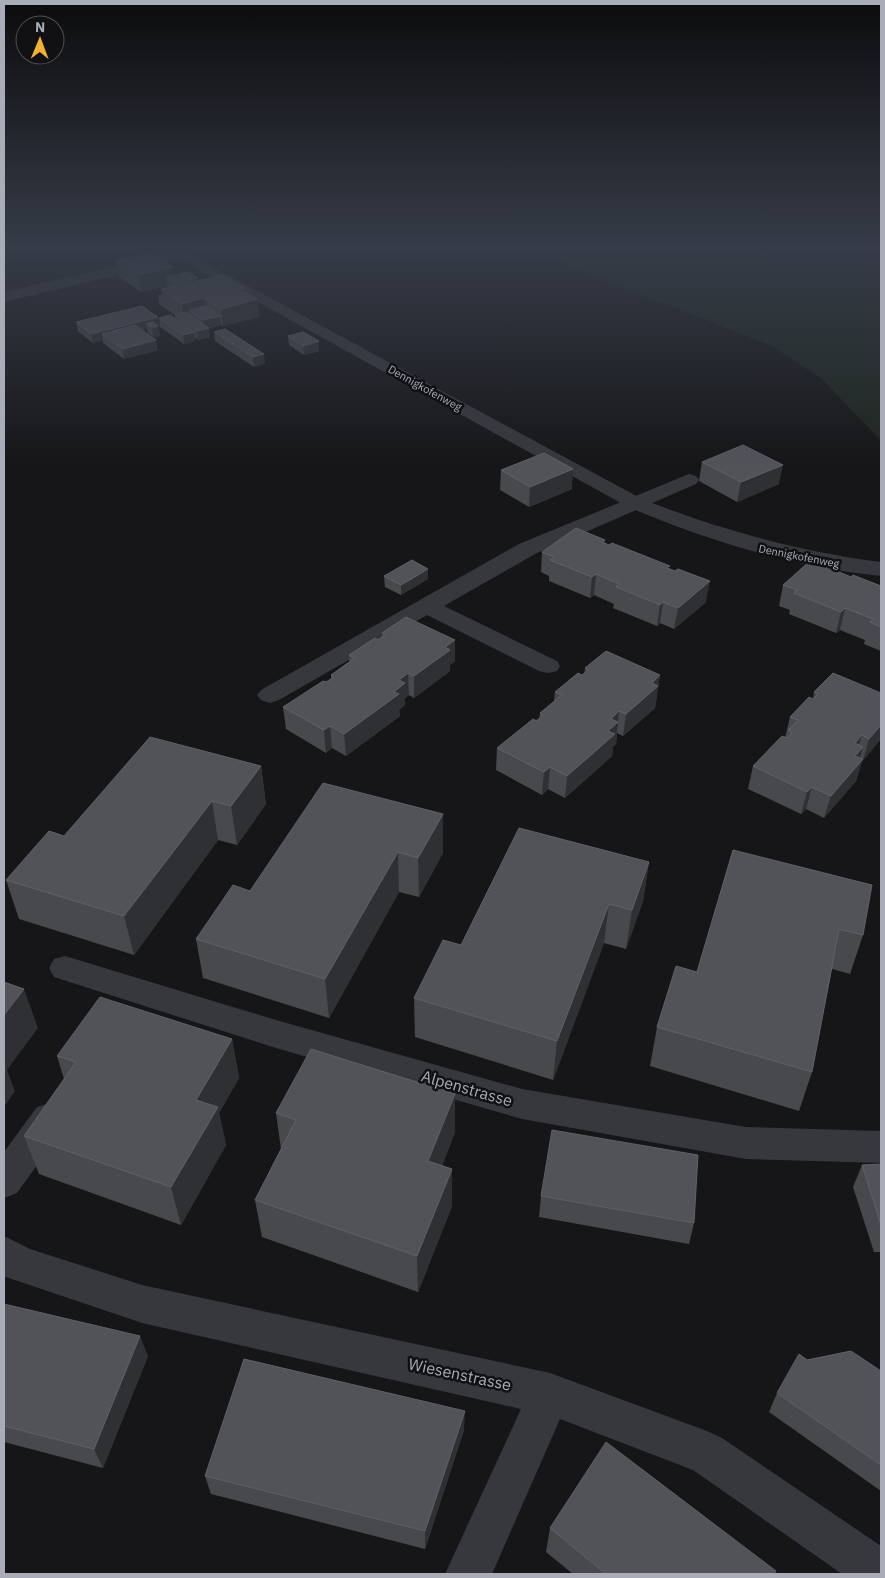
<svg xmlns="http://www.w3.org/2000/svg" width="885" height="1578" font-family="'IBM Plex Sans',sans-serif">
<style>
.green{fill:#1e261f}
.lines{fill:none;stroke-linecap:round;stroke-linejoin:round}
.minor{fill:#37383d;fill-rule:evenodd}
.tertiary{fill:#37383d;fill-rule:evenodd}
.wall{fill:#47494d}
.shaded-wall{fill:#2f3033}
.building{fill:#525359;stroke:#5f6168}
.labels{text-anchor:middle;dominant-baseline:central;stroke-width:5;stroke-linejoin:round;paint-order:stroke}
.far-street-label{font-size:11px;fill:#a8adb8;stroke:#111113}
.near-street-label{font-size:16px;fill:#a8adb8;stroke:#111113}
</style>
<rect width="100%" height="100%" fill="#161618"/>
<path class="green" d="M525 245H881V441L822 379 770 345 582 271Z"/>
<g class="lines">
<g class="minor">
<path d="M182 251 189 255 187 258 4 302V292Z"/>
<path d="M689 474 696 476 699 480 696 484 535 554 444 606 557 661 560 666 557 671 548 673 539 671 427 615 279 700 270 703 261 700 257 695 261 690 519 544Z"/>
<path d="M65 956 276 1020 522 1089 746 1127 881 1131V1163L746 1159 522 1119 276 1048 54 977 49 968 54 959Z"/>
<path d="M50 1103 63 1107 68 1118 63 1129 17 1193 4 1198V1152L37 1107Z"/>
<path d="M4 1236 30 1249 142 1285 550 1373 707 1431 722 1438 881 1546V1574H842L693 1470 560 1419 492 1574H445L521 1409 142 1323 6 1277 4 1276Z"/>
</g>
<path class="tertiary" d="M155 245H172L642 499C720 530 798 551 881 562V576C793 567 709 541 628 507Z"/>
</g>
<g class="wall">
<path d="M116 261 173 267 174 275 199 280 244 288 245 292 257 299 259 317 223 326 221 325 209 328 210 337 198 340 195 337V341L184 344 160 327 159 318H175V315L159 304 158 295 162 294 161 289 169 287 167 286 141 292 119 277Z"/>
<path d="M142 306 160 326H158L160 336 153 337 148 333 147 329 142 330 158 350 124 359 103 343V340L93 343 78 331 76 322Z"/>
<path d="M214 332 265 363 254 367 215 341Z"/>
<path d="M288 336 319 351 304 355 289 345Z"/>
<path d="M702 462 779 484 737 502 699 481Z"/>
<path d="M501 470 572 489 529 507 500 490Z"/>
<path d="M605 540 604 543 670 569 706 602 674 629 660 623 657 626 613 608 614 604 594 595 590 598 549 581V576L541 572 542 552Z"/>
<path d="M384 576 428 579 401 595 385 587Z"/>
<path d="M851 577 881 586V651L864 644 865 640 840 630 836 633 789 614 790 610 779 606 783 585Z"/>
<path d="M382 633 455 640V661L450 665V671L414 698 409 695 405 698V705L399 710 400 716 346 756 332 748 326 753 286 729 283 707 331 679V675L349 662V655L378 640 382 637Z"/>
<path d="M585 668 660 675 655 708 623 736 617 733 616 744 613 746 612 756 565 798 548 789 542 795 496 770 497 748 539 718 540 713 554 701 555 692 582 675 584 674Z"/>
<path d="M833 673 881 739 862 760 856 781 824 818 806 809 801 814 748 789 753 766 785 738 790 717 813 699 814 692Z"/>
<path d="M261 766 266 804 237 845 218 840 134 955 19 919 6 880Z"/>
<path d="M443 814V853L419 897 399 892 329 1018 203 978 196 939 250 891Z"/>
<path d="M733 850 863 935 850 974 832 969 812 1072 799 1111 650 1066 657 1027 697 972Z"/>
<path d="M649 862 643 901 626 949 604 943 553 1080 415 1037 414 998 461 945Z"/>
<path d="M232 1039 239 1078 219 1113 226 1145 181 1225 39 1174 24 1136 64 1079 57 1056Z"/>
<path d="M276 1113 455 1132 442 1166 452 1169V1206L418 1292 262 1237 255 1200 281 1149Z"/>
<path d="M881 1164V1252H874L853 1187 862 1165Z"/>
<path d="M541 1196 694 1223 689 1244 539 1217Z"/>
<path d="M4 1304 148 1356 103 1468 4 1442Z"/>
<path d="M807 1360 881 1371V1491L769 1412 777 1393Z"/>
<path d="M464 1430 425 1549 211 1494 205 1476Z"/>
<path d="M550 1528 774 1574H573L546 1552Z"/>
</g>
<g class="shaded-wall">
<path d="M173 267 175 283 166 277 167 286 141 292 138 275Z"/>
<path d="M198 278 199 287 177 292 176 284Z"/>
<path d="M244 288 246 302 257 299 259 317 223 326 221 309 240 289Z"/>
<path d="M204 298 206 315 189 310 190 319 184 321 182 304Z"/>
<path d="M220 316 221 325 209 328 210 337 198 340 197 331 204 329 203 320Z"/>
<path d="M158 317 160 326 152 328 146 324 147 329 109 339 102 334 103 340 93 343 91 334Z"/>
<path d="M158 326 160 336 153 337 152 328Z"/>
<path d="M194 332 195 341 184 344 183 335Z"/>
<path d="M156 340 158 350 124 359 123 349Z"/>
<path d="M319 341V351L304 355 303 346Z"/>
<path d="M264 354 265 363 254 367 253 357Z"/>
<path d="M783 465 779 484 737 502 741 482Z"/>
<path d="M573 469 572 489 529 507 530 487Z"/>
<path d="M428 569V579L401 595V585Z"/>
<path d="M596 574 594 595 590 598 592 577Z"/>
<path d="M710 581 706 602 674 629 678 608Z"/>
<path d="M663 602 660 623 657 626 660 605Z"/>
<path d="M845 608 840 630 836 633 841 612Z"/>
<path d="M455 640V661L450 665V671L414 698V676L445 647Z"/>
<path d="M408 673 409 695 405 698V705L399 710 400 716 346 756 344 734 394 692 399 680Z"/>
<path d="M660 675 655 708 623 736 626 714 652 683Z"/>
<path d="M619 711 616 744 613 746 612 756 565 798 567 776 611 719Z"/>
<path d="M881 725V739L863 761 869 739Z"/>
<path d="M330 726 332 748 326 753 324 730Z"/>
<path d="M862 735 856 755 863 747 858 765 863 759 856 781 824 818 831 796 855 743Z"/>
<path d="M261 766 266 804 237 845 231 806Z"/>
<path d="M550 767 548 789 542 795 544 772Z"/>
<path d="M812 787 806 809 801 814 807 792Z"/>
<path d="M212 801 218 840 134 955 124 916Z"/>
<path d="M443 814V853L419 897 418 858Z"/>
<path d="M398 852 399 892 329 1018 325 979Z"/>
<path d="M649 862 643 901 626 949 632 910Z"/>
<path d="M609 904 604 943 553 1080 557 1041Z"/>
<path d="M24 989 38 1028 7 1070 15 1091 4 1107V1015Z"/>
<path d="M232 1039 239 1078 219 1113 226 1145 181 1225 171 1187 196 1100Z"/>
<path d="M455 1094V1132L429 1199 428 1161Z"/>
<path d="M452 1169V1206L418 1292 417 1256Z"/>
<path d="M140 1336 148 1356 103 1468 94 1449Z"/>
<path d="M465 1411 464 1430 425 1549V1531Z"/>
</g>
<g class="building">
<path d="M151 253 173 267 138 275 116 261Z"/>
<path d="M188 272 198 278 176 284 166 277Z"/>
<path d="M223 275 244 288 240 289 257 299 221 309 204 298 182 304 161 289Z"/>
<path d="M142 306 158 317 91 334 76 322Z"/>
<path d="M205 306 220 316 203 320 189 310Z"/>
<path d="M186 312 209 328 197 331 175 315Z"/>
<path d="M170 315 194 332 183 335 159 318Z"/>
<path d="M153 322 158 326 152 328 146 324Z"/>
<path d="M135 325 156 340 123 349 102 334Z"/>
<path d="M225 329 264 354 253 357 214 332Z"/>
<path d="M303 332 319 341 303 346 288 336Z"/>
<path d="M743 445 783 465 741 482 702 462Z"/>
<path d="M544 453 573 469 530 487 501 470Z"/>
<path d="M576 528 605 540 602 542 609 545 612 543 670 566 667 568 675 571 678 569 710 581 678 608 663 602 660 605 616 587 619 584 596 574 592 577 550 560 554 557 542 552Z"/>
<path d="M412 560 428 569 401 585 384 576Z"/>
<path d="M811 560 851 577 853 575 881 586V627L870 622 873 619 845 608 841 612 794 593 797 590 783 585Z"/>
<path d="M406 617 455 640 445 647 450 650 414 676 408 673 399 680 405 683 394 692 399 694 344 734 330 726 324 730 283 707 323 681 326 682 334 677 331 675 355 658 349 655 375 638 378 640 385 635 382 633Z"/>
<path d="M606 651 660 675 652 683 658 686 626 714 619 711 611 719 618 722 608 731 615 734 567 776 550 767 544 772 497 748 533 719 537 721 543 715 540 713 562 695 555 692 578 673 582 675 589 670 585 668Z"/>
<path d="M833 673 881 693V725L869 739 862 735 855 743 863 747 855 756 863 759 831 796 812 787 807 792 753 766 782 736 787 738 792 732 788 730 798 720 790 717 809 697 813 699 818 694 814 692Z"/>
<path d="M150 737 261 766 231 806 212 801 124 916 6 880 49 831 64 836Z"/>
<path d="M323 783 443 814 418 858 398 852 325 979 196 939 233 885 250 891Z"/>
<path d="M519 828 649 862 632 910 609 904 557 1041 414 998 443 940 461 945Z"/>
<path d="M733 850 872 885 863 935 839 929 812 1072 657 1027 676 966 697 972Z"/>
<path d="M4 982 24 989 4 1015Z"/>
<path d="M100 997 232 1039 196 1100 218 1107 171 1187 24 1136 76 1062 57 1056Z"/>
<path d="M311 1049 455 1094 428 1161 452 1169 417 1256 255 1200 296 1120 276 1113Z"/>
<path d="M552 1130 698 1155 694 1223 541 1196Z"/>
<path d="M881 1164V1225L862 1165Z"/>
<path d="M4 1304 140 1336 94 1449 4 1426Z"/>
<path d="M851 1351 881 1371V1465L777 1393 799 1354 807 1360Z"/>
<path d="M244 1359 465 1411 425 1531 205 1476Z"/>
<path d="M606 1442 776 1571 774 1574H606L550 1528Z"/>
</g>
<linearGradient id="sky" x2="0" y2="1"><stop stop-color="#0c0c0d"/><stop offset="0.53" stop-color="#363c48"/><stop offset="1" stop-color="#363c48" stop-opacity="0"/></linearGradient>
<rect width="885" height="466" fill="url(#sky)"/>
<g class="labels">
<g class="far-street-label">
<text transform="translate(425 388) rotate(29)">Dennigkofenweg</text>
<text transform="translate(799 556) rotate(11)">Dennigkofenweg</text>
</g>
<g class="near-street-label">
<text transform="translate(467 1088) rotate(16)">Alpenstrasse</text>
<text transform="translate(460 1374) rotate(12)">Wiesenstrasse</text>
</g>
</g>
<rect width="885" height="1578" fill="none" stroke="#a8adb8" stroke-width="10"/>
<g transform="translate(40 40) rotate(1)"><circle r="24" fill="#111113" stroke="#4d4f55"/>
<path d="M0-4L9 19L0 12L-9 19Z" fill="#f2b134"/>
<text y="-8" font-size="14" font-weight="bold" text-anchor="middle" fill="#a8adb8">N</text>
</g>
</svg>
